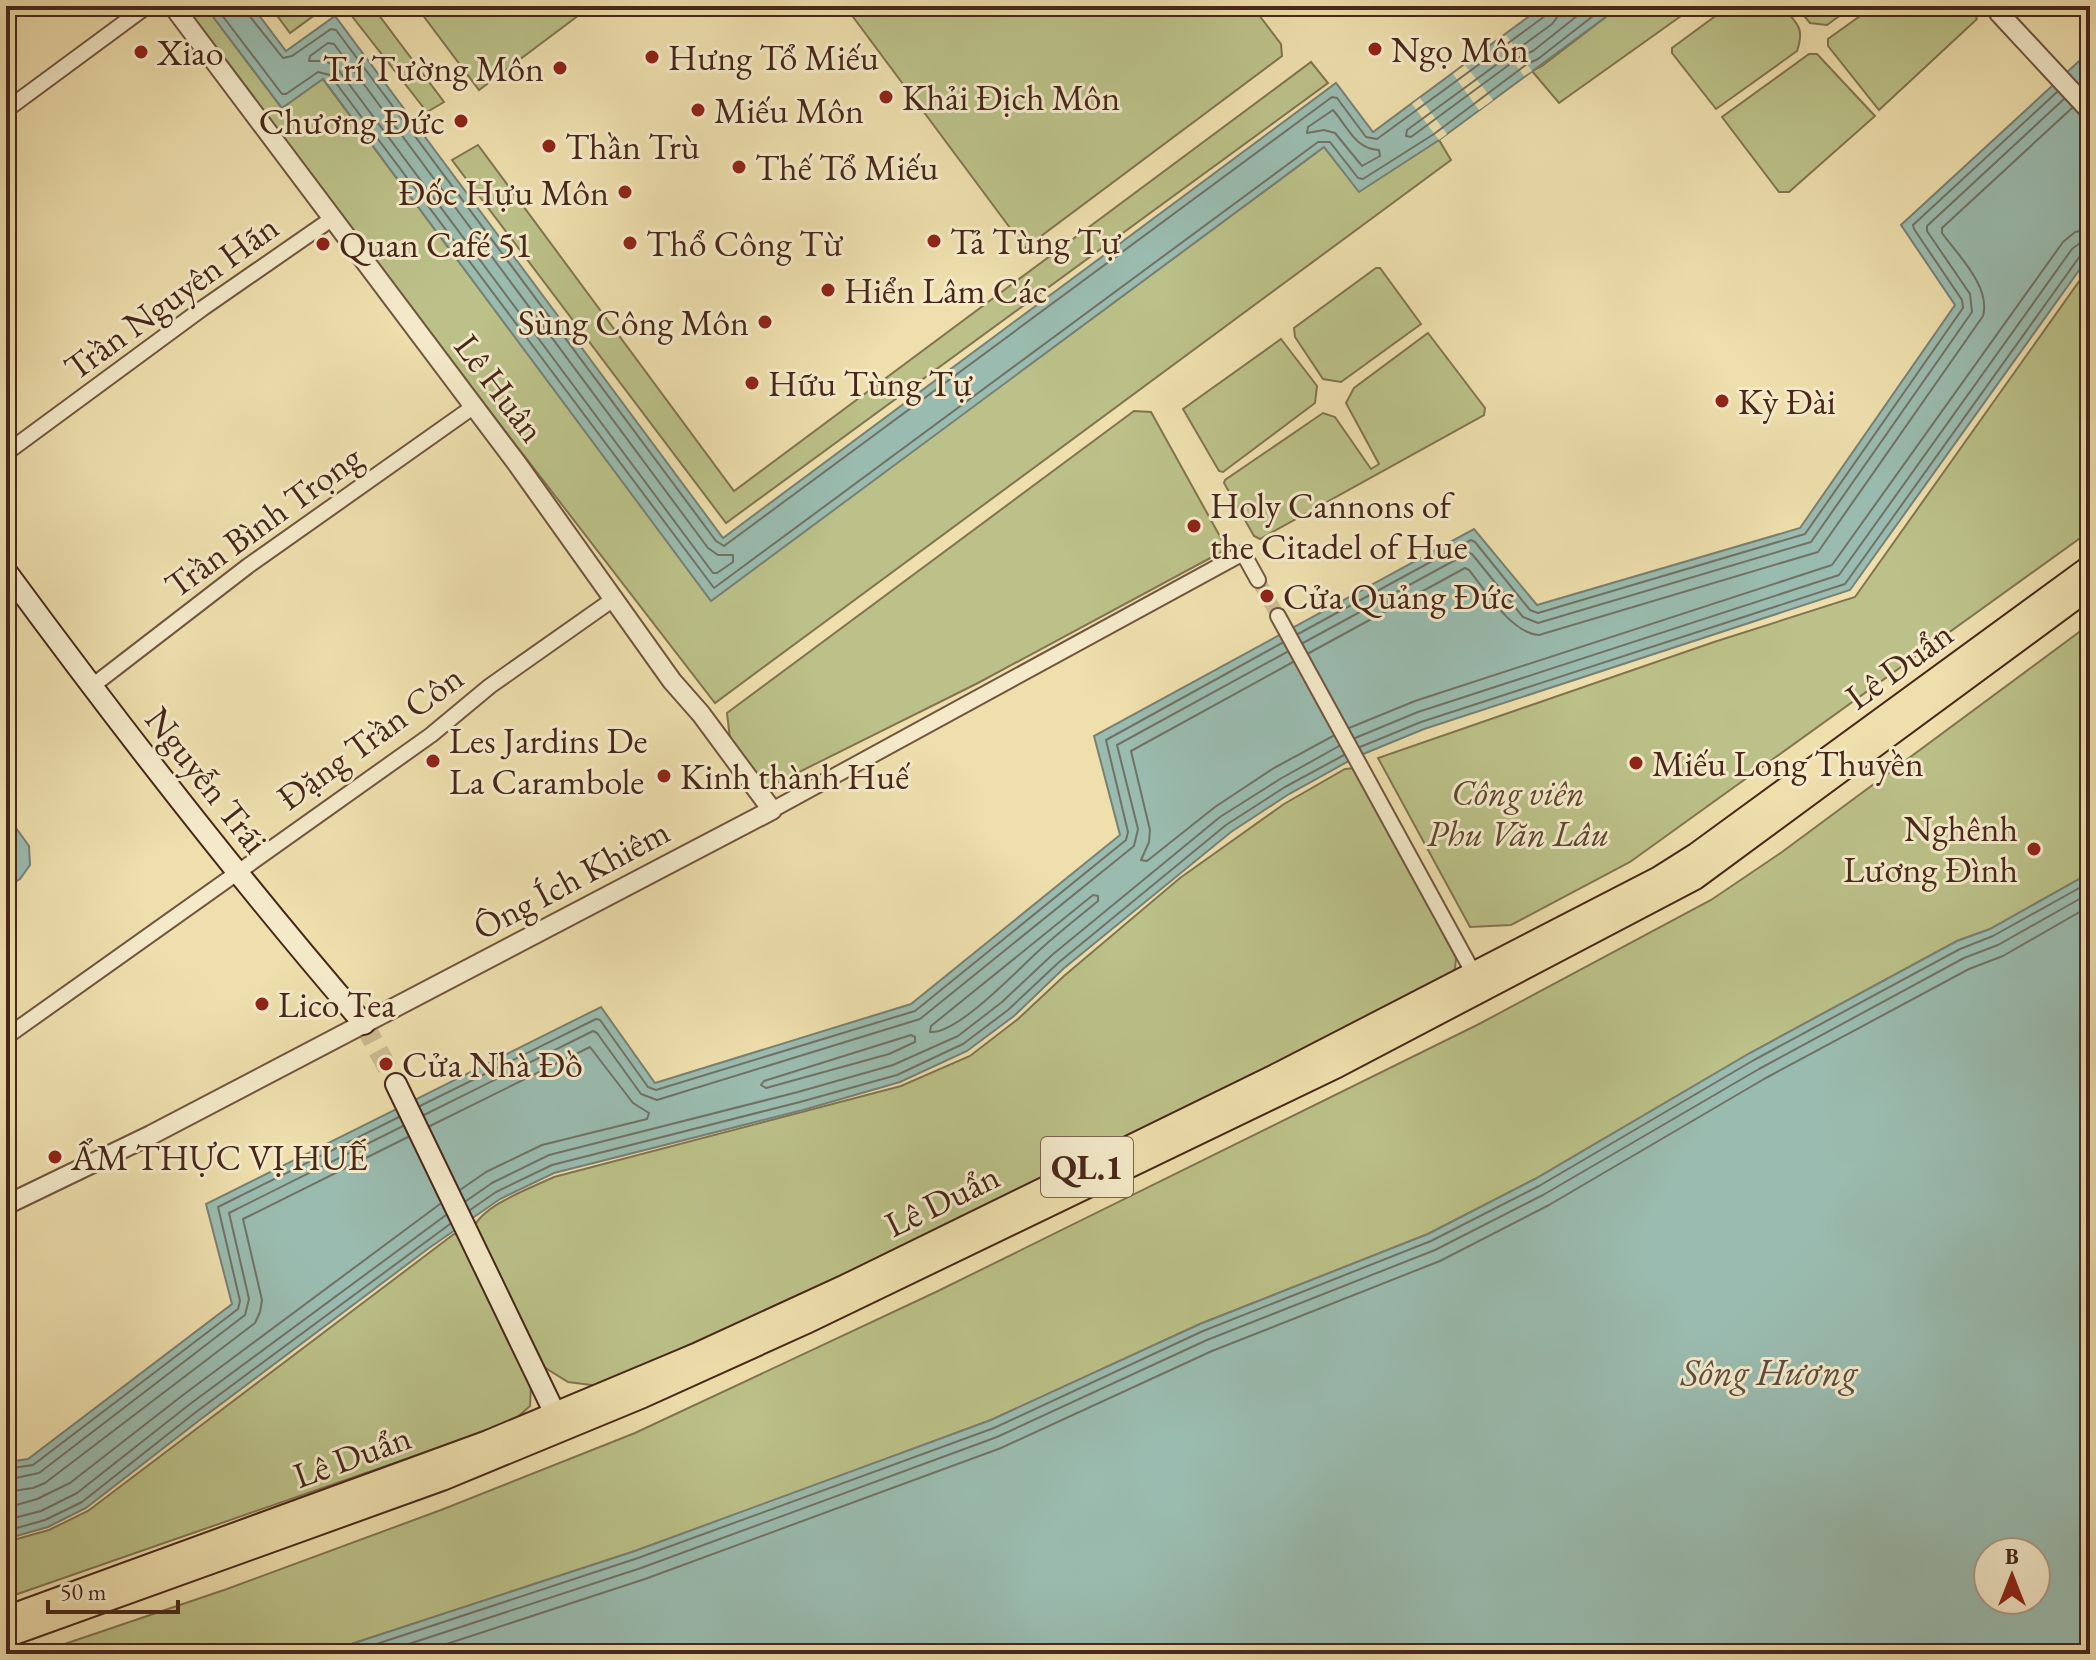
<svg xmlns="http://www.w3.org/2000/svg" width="2096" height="1660" font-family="'EB Garamond',serif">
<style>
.green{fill:#bbc188;stroke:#827451;stroke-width:2}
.water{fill:#9abcb0;stroke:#798074;stroke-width:2;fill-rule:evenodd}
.pier{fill:#eedfad}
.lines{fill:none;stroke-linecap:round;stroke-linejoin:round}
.shore{stroke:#717265;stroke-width:2}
.minor-tunnel{stroke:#cdba90;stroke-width:14;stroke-dasharray:14 7;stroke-linecap:butt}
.secondary-tunnel{stroke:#cdba90;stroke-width:20;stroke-dasharray:20 10;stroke-linecap:butt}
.minor-casing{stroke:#72553f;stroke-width:18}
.tertiary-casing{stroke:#72553f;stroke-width:22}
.secondary-casing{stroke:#48271a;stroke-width:24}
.primary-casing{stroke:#48271a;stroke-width:26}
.minor{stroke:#f4eaca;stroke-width:14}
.tertiary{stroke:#f4eaca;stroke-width:18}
.secondary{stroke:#f4eaca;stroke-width:20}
.primary{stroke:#eedfad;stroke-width:22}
.poi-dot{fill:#8f2418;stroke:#f4eaca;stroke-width:3}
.labels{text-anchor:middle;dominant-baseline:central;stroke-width:6;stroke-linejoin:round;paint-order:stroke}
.shield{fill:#f4eaca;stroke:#7c624f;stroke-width:2}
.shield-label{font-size:34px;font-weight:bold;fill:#48271a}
.poi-label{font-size:36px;fill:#48271a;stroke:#f4eaca;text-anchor:start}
.street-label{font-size:36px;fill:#48271a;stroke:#f4eaca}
.park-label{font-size:36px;font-style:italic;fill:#5f4630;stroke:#f4eaca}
.water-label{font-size:38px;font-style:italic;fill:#5c4c40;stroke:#f4eaca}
</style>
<rect width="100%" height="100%" fill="#eedfad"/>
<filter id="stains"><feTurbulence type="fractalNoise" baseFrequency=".0025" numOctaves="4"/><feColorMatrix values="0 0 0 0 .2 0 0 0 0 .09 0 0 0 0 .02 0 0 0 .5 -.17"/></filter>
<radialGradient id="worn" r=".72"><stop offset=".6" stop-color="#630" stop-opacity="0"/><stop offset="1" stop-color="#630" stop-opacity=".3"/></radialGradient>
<g class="green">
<path d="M177 6H205L281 107 322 78 711 600 1324 147 1359 191 1439 140 1451 160 715 703Z"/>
<path d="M270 6H327L290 33Z"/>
<path d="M344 6H372L444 102 427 112Z"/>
<path d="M416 6H591L479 90Z"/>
<path d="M845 6H1252L1281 44 1282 56 1025 248Z"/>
<path d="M1600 6H1695L1559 103 1532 71 1542 66 1607 16Z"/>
<path d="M1729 6H1782C1797 24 1805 27 1797 51L1716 109 1672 53V48Z"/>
<path d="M1796 6H1853L1827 25 1810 23Z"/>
<path d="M1874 6H1972L1977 19 1879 110 1828 46V39Z"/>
<path d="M1809 54H1817L1875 116 1789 192H1779L1722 117Z"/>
<path d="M1311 62 1328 83 726 523 452 160 478 145 734 491Z"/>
<path d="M2090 266V531L1630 862 1511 925 1470 927 1378 758 1714 642 1855 597Z"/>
<path d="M1376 268H1380L1421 324 1341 382 1323 379 1295 337 1294 328Z"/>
<path d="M1428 333 1485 408 1484 415 1260 539 1254 536 1224 483 1225 480 1323 413 1335 417 1371 469 1379 464 1346 403 1354 388Z"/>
<path d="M1281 339 1317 386 1315 403 1223 472 1219 471 1183 409Z"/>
<path d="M1134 411 1151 412 1227 549 978 683 765 789 730 739 727 713Z"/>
<path d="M2090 624V873L1990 929 1957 941 1750 1053 1535 1179 1428 1234 1200 1324 991 1420 800 1491 635 1551 321 1654H35L227 1589 441 1510 635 1433 938 1291 1479 1024 1711 900 1782 852Z"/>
<path d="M1356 768 1456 958 1455 969 1444 981 863 1265 599 1386 568 1382 544 1367 473 1229C482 1205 531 1188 554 1177L901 1086 970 1056 1018 1019 1064 976 1180 878 1284 804 1345 769Z"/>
<path d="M454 1234H462L531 1385 530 1406 512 1422 6 1598V1542L49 1530 88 1511Z"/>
</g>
<g class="water">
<path d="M205 6H252L286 51 335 16 723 538 1336 83 1373 132 1543 6H1600L1607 16 1439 140 1359 192 1324 147 711 601 323 79 282 108Z"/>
<path d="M2090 51V255L1850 590 1424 729 1356 757 1289 794 1231 832 1063 969 1014 1016 967 1051 900 1082 803 1110 554 1173 500 1199 429 1248 201 1419 86 1508 48 1527 6 1539V1462L28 1459 232 1304 206 1204 601 1007 655 1083 911 1004 1120 835 1094 736 1474 529 1537 605 1800 528 1955 305 1901 225Z"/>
<path d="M6 814 29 846 30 865 20 879 6 888Z"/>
<path d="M2090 873V1654H321L635 1551 991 1420 1200 1324 1428 1234 1535 1179 1750 1053 1957 941 1990 929ZM1988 1552H2036V1600H1988Z"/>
</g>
<g class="pier">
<path d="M1506 35 1532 71 1524 76 1498 41Z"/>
<path d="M1465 65 1493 100 1479 110 1453 74Z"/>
<path d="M1420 98 1447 134 1439 140 1412 104Z"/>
</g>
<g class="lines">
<g class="shore">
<path d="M215 6 282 94H286L318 72 330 75 714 588 1318 142H1330L1358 178 1363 179 1434 134 1527 64 1538 59 1593 16 1594 6"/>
<path d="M247 6 248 14 283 58 292 56 331 29 336 30 716 541 724 546 1332 97 1337 98 1366 137 1377 139 1545 16 1549 6"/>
<path d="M1559 6 1558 16 1552 24 1407 130 1406 136 1411 137 1521 56 1533 51 1582 12 1584 6"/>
<path d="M328 43 334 44 708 548 718 555H733V562L717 573H713L337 68 326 61H309L310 56Z"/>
<path d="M1333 110C1348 127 1355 149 1379 150L1380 156 1362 166 1335 133 1324 130 1307 133 1308 127Z"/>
<path d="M1298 634 1471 540 1475 542 1530 610 1538 613 1805 534 1963 308 1962 300 1914 229 1913 225 2057 92"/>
<path d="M1303 643 1468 553 1472 554 1523 617 1538 623 1811 542 1972 312 1970 294 1927 231V226L2064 99"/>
<path d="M1309 653 1465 568 1469 570C1486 591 1511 633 1539 635L1818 552 1983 316C1991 287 1958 255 1942 233V228L2072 108"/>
<path d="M1293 662 1131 751 1150 830 1149 842 1141 860 1147 861 1215 807 1274 768 1333 736"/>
<path d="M1349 728 1415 701 1832 565 2063 242 2075 232 2090 229"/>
<path d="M1355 738 1418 712 1839 575 2072 249 2080 243 2090 241"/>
<path d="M1360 747 1421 722 1845 584 2080 256 2090 252"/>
<path d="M1093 895 1098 896V901C1080 916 1062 930 1044 946 1022 965 958 1035 930 1032L931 1026Z"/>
<path d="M911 1035 915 1037V1042L889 1054 766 1088 761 1085 764 1081Z"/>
<path d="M420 1106 596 1019 600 1020 648 1087 656 1090 915 1011 1126 840 1128 832 1106 740 1282 643"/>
<path d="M424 1115 593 1031 597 1033 641 1094 657 1100 920 1019 1134 846 1138 829 1117 745 1287 652"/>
<path d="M430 1126 590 1047 633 1103 649 1113 647 1119 542 1145 486 1172 460 1190"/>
<path d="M466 1201 492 1183 549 1155 798 1092 893 1065 958 1036 1002 1002 1052 955 1220 817 1280 779 1339 746"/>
<path d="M470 1210 496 1192 552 1165 800 1102 897 1075 963 1044 1008 1010 1058 963 1226 825 1285 787 1344 755"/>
<path d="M6 1469 33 1465 238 1309 240 1301 218 1207 399 1117"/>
<path d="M6 1480 39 1473 245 1315 249 1299 229 1213 403 1126"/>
<path d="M6 1492 33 1488 45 1483 255 1323 260 1312 262 1300 243 1219 408 1137"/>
<path d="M6 1508 37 1499 70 1483 183 1395 440 1204"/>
<path d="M6 1520 41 1511 77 1493 190 1404 446 1215"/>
<path d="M6 1531 45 1520 82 1502 196 1412 450 1224"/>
<path d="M346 1654 638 1558 994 1428 1203 1331 1431 1241 1539 1186 1754 1060 1960 949 1993 936 2090 882"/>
<path d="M378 1654 641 1568 997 1437 1207 1340 1435 1250 1543 1195 1759 1069 1964 958 1998 945 2090 893"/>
<path d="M416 1654 645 1579 1001 1448 1212 1351 1440 1261 1549 1205 1764 1079 1969 969 2003 956 2090 906"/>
</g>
<path class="minor-tunnel" d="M1258 580 1278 616"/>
<path class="secondary-tunnel" d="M364 1024 396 1084"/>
<g class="minor-casing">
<g id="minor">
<path d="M6 110 147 6"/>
<path d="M6 453 203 308 333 218"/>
<path d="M1278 616 1474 974"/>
<path d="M91 687 248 566 473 407"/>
<path d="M772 810 1243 553 1258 580"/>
<path d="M6 1037 431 735 490 686 615 598"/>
</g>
</g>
<g class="tertiary-casing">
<g id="tertiary">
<path d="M2007 6 1999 13 2090 111"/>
<path d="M6 1205 151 1135 772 810 701 714 672 681 518 465 173 6"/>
</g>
</g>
<g class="secondary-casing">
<g id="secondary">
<path d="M6 571C120 726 238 878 364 1024"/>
<path d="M396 1084 561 1426"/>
</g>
</g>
<g class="primary-casing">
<g id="primary">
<path d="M6 1618 488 1442 696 1355 846 1286 1283 1072 1659 878 1697 854 2090 567"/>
<path d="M6 1636 442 1479 643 1396 804 1323 1337 1066 1695 878 2090 587"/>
</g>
</g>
<use href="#minor" class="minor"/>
<use href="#tertiary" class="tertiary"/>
<use href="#secondary" class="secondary"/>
<use href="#primary" class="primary"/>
</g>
<g class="poi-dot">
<circle cx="1375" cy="49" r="8"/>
<circle cx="141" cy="52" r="8"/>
<circle cx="652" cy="57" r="8"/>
<circle cx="560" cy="68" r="8"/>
<circle cx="886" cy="97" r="8"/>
<circle cx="698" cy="110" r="8"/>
<circle cx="461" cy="121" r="8"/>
<circle cx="549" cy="146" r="8"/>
<circle cx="739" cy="167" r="8"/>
<circle cx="625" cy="192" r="8"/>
<circle cx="934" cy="241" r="8"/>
<circle cx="630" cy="243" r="8"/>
<circle cx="323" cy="244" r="8"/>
<circle cx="828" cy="290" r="8"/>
<circle cx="765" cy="322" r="8"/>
<circle cx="752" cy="383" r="8"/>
<circle cx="1722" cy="401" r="8"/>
<circle cx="1194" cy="526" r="8"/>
<circle cx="1267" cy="596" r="8"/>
<circle cx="433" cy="761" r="8"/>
<circle cx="1636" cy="763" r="8"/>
<circle cx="664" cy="776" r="8"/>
<circle cx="2034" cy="849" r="8"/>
<circle cx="262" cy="1004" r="8"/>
<circle cx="386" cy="1064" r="8"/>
<circle cx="55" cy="1157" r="8"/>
</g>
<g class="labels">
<rect class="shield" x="1041" y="1137" width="92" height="60" rx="6"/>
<g class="shield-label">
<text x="1087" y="1167">QL.1</text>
</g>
<g class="poi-label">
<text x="1391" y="49">Ngọ Môn</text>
<text x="157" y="52">Xiao</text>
<text x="668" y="57">Hưng Tổ Miếu</text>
<text x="544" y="68" text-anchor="end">Trí Tường Môn</text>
<text x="902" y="97">Khải Địch Môn</text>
<text x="714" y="110">Miếu Môn</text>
<text x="445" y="121" text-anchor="end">Chương Đức</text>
<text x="565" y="146">Thần Trù</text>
<text x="755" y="167">Thế Tổ Miếu</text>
<text x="609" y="192" text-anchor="end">Đốc Hựu Môn</text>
<text x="950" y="241">Tả Tùng Tự</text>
<text x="646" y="243">Thổ Công Từ</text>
<text x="339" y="244">Quan Café 51</text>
<text x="844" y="290">Hiển Lâm Các</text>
<text x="749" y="322" text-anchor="end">Sùng Công Môn</text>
<text x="768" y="383">Hữu Tùng Tự</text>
<text x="1738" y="401">Kỳ Đài</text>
<text x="1210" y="505">Holy Cannons of<tspan x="1210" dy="41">the Citadel of Hue</tspan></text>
<text x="1283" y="596">Cửa Quảng Đức</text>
<text x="449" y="740">Les Jardins De<tspan x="449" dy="41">La Carambole</tspan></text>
<text x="1652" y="763">Miếu Long Thuyền</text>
<text x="680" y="776">Kinh thành Huế</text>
<text x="2018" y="828" text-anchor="end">Nghênh<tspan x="2018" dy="41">Lương Đình</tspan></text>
<text x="278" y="1004">Lico Tea</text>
<text x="402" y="1064">Cửa Nhà Đồ</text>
<text x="71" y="1157">ẨM THỰC VỊ HUẾ</text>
</g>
<g class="street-label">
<text transform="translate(171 297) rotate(-36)">Trần Nguyên Hãn</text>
<text transform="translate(500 388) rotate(53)">Lê Huân</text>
<text transform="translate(263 521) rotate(-36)">Trần Bình Trọng</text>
<text transform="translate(1899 665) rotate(-36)">Lê Duẩn</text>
<text transform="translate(370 737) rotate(-36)">Đặng Trần Côn</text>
<text transform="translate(207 780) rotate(52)">Nguyễn Trãi</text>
<text transform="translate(571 879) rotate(-28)">Ông Ích Khiêm</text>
<text transform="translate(942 1200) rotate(-26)">Lê Duẩn</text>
<text transform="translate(352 1456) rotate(-20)">Lê Duẩn</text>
</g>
<g class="park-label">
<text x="1518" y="792">Công viên<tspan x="1518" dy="41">Phu Văn Lâu</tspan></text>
</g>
<g class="water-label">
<text x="1769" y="1371">Sông Hương</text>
</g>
</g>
<rect width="2096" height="1660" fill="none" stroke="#eedfad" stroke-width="32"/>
<rect x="8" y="8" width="2080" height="1644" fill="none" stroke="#48271a" stroke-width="4"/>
<rect x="16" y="16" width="2064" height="1628" fill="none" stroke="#48271a" stroke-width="2"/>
<g transform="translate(2012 1576)"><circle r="38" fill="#f4eaca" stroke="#af9c84" stroke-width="2"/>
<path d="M0-6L14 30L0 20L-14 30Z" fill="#8f2418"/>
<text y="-12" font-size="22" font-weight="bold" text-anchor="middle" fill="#48271a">B</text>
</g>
<path d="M48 1600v12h130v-12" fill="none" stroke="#48271a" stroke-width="4"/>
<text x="60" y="1600" font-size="24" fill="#48271a" stroke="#f4eaca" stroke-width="6" paint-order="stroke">50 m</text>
<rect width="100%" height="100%" filter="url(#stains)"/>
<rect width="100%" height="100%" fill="url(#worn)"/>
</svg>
